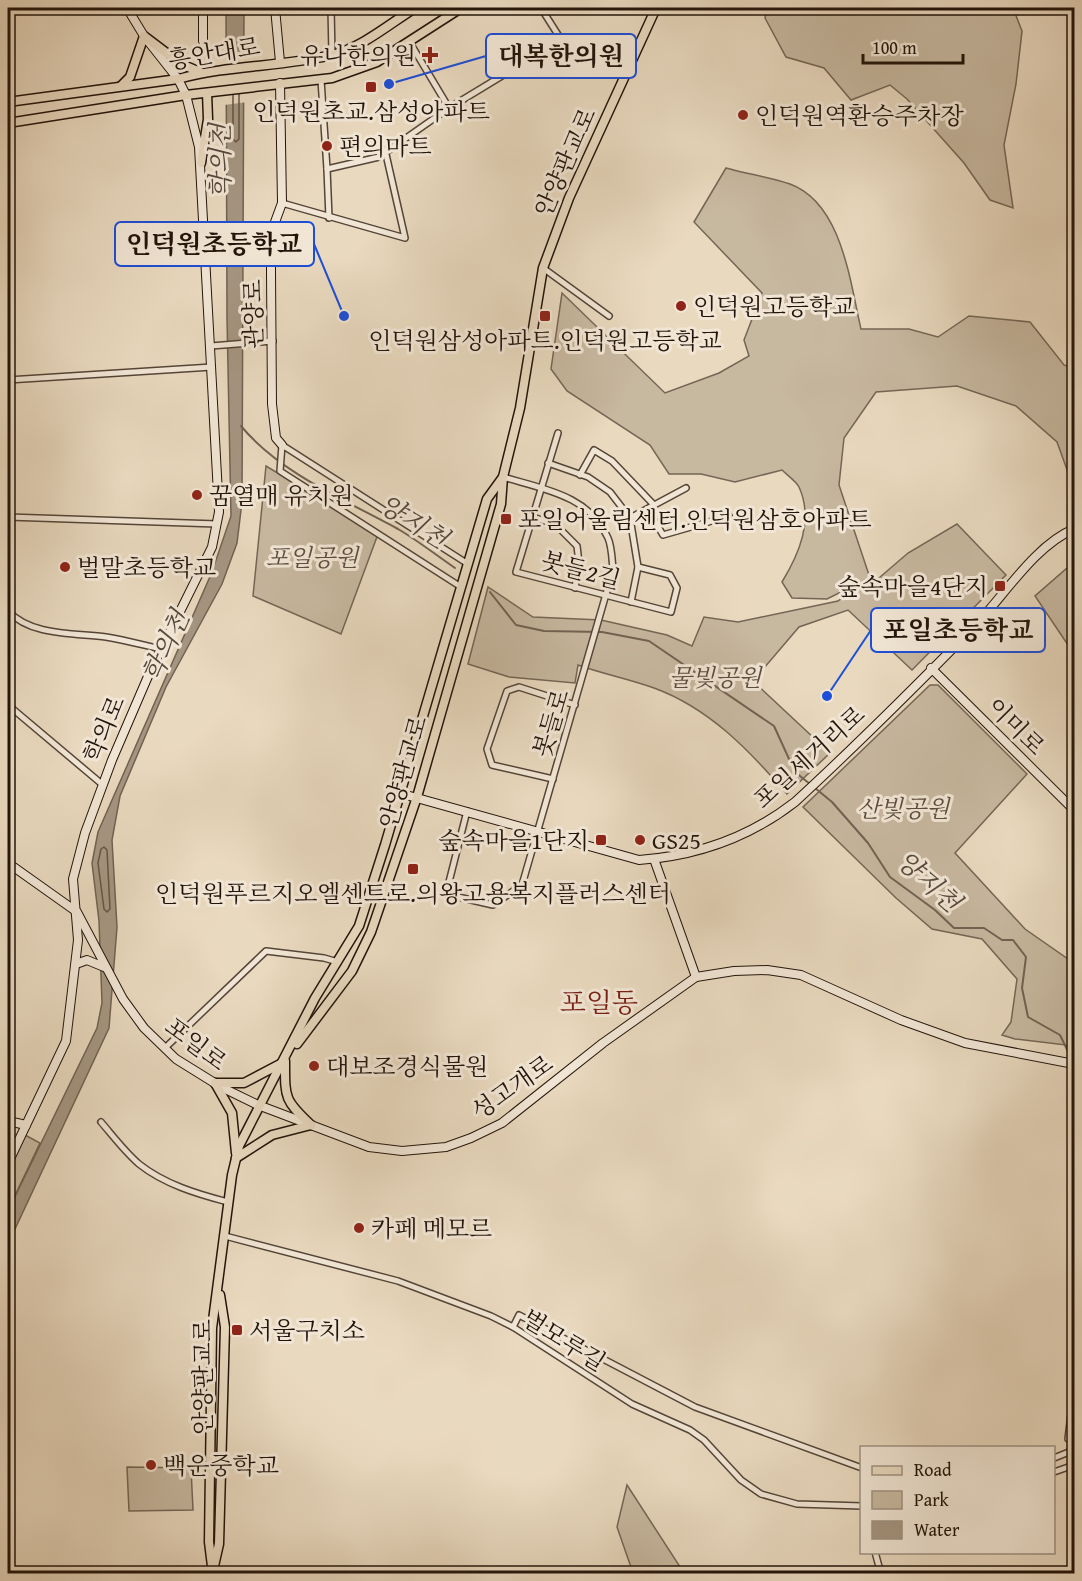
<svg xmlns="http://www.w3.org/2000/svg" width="1082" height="1581" font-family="'Gentium Book Plus','Noto Serif KR',serif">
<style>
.green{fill:#c7b8a0;stroke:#746656;stroke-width:1.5}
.water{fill:#a59682;stroke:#716252;stroke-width:1.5}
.pier{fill:#e9d9bf}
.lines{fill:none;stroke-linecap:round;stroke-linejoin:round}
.shore{stroke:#645546;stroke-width:1.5}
.stream{stroke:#716252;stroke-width:2}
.street-casing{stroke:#544538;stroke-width:8}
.secondary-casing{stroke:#22140b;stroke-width:10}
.primary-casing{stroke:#22140b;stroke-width:11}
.street{stroke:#f1e6d5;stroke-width:5}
.secondary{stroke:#f1e6d5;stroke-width:8}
.primary{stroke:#e9d9bf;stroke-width:8}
.poi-dot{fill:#8f2418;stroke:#f1e6d5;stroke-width:2}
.labels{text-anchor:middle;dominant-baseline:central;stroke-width:6;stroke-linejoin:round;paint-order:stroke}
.street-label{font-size:24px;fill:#22140b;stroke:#f1e6d5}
.poi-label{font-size:24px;fill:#22140b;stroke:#f1e6d5;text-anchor:start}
.park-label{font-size:24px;font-style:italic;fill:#5c4d3f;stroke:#f1e6d5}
.water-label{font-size:26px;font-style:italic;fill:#56483b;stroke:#f1e6d5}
.quarter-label{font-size:27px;fill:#7a1f14;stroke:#f1e6d5}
.leader{fill:none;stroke:#1d4ed8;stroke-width:2}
.callout-dot{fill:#1d4ed8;stroke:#f1e6d5;stroke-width:2}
.callout{fill:#f1e6d5;stroke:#1d4ed8;stroke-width:2}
.callout-label{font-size:26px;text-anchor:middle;font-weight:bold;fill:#22140b}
</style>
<rect width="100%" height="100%" fill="#e9d9bf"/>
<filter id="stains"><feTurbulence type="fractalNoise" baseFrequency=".00333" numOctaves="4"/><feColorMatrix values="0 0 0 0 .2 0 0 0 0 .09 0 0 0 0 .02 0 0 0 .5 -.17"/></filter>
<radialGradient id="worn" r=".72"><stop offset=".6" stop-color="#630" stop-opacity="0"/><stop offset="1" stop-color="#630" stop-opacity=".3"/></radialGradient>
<g class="green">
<path d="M767 8H1013L1022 31 1016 84 1004 145 1013 208 990 200 964 163 907 99 890 85 851 100 824 68 786 57 765 18Z"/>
<path d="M726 168C747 174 770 177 790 184 842 203 850 282 861 329H909L938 337 969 316 1030 322 1064 365 1074 369V489L1057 442 1016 406 957 386 876 392 844 438 839 485 872 584 908 553 957 524 1006 575 912 670 848 610 799 627 753 681 830 753 787 794C749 750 709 708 654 688 629 679 603 674 578 665L575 683 509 677 468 664 488 587 533 617 601 620 667 635 692 646 704 617 738 622 838 601 865 580 827 599 792 598 782 582C799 554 814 520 799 487 796 481 787 475 782 470L735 482 701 474H669L650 445 567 391 551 369 562 293 665 393 719 373 749 356 744 340 762 293 694 222Z"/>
<path d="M266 466 378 534 341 634 253 596Z"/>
<path d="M1074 562V654L1035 596Z"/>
<path d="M930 685H938L1027 774 955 853 1025 929 1071 961 1074 958V1046L1015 1039 1002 1035 1011 1022 1017 979 982 939 932 929 896 898 803 807Z"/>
<path d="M25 1135 40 1143 8 1210V1170Z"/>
<path d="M127 1467 191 1468 193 1510 129 1511Z"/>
<path d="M627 1485 684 1573H633L617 1527Z"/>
</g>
<path class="water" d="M226 8H244L242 502 237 543 222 584 166 687 120 796 112 840 117 927 109 1028 8 1244V1211L97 1028 102 1003 99 921 92 863 98 832 212 572 231 516 227 318Z"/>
<path class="pier" d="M247 52 248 102 224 105V56Z"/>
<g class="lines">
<g class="shore">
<path d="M233 95V139L236 142 239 139V94"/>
<path d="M104 847 107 850 110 909 107 912 104 909 98 863 101 849Z"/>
</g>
<g class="stream">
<path d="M241 426C280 473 345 500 398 529 417 540 436 555 455 568"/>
<path d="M490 592 516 625 544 631 602 632 649 641 774 726 795 772 810 784"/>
<path d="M815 788 832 802 868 843 890 877 935 910 954 928H984L1002 940H1013L1026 957 1022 988 1028 1017 1060 1035 1073 1062"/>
</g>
<g class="street-casing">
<g id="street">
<path d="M331 8 332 55"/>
<path d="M541 8 567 49 625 73"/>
<path d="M409 41 449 108"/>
<path d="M321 80 327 169 379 157 449 108 561 40"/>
<path d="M327 169 329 218"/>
<path d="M282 203 405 238 385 150"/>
<path d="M543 268 609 316"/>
<path d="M211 346 273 341"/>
<path d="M8 380 212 367"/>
<path d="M558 433 516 572 671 612 677 588 670 575 638 567"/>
<path d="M548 463 588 477 610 492 630 518 638 567 631 602"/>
<path d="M580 475 594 450 612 461 654 505"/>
<path d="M648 510 663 535 729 516"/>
<path d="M8 517 217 524"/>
<path d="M532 517 555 524 577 546 579 563 575 588"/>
<path d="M630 518 686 488"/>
<path d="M461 587 280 471 282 445 468 564"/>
<path d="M8 611C31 636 74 633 106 637 124 640 143 645 161 649"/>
<path d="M8 705 103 785"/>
<path d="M553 779 492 765 487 749 507 691 519 687 575 705"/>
<path d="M467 811 449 882 458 897 493 905 522 885 613 570C612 560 612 547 608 538 589 495 543 489 503 477"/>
<path d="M165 1048 266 951 324 958 338 962"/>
<path d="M101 1122C113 1136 125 1152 139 1164 164 1184 197 1194 228 1202"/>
<path d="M225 1236 398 1281 491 1316 513 1327 632 1404 690 1430 704 1440 741 1480 761 1494 797 1504 862 1506"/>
<path d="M513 1327 519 1315 695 1407 862 1468"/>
<path d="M1074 1404 1071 1414 1068 1439 1074 1442"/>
<path d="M1054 1458 1069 1452 1074 1442"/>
<path d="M1054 1472 1074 1465"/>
<path d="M875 1552 881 1574"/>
</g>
</g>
<g class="secondary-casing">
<g id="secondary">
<path d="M203 8V41"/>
<path d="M275 8 280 62"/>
<path d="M280 83 282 203 271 233V273L272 404 276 438 282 445"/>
<path d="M931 668 1074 810"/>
<path d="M399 793 639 860C696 856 750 837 795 802 856 746 916 686 974 627 1003 597 1035 545 1074 529"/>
<path d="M654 859 696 977"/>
<path d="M8 863 77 912 123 999 144 1028 176 1059 221 1087 258 1105 369 1147 402 1151 446 1147 471 1138 502 1123 603 1043 696 977 734 971 767 970 801 975 901 1020 965 1043 1074 1064"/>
<path d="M76 964 87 960 104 967"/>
<path d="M8 1121 26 1125"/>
<path d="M8 1163 66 1041 78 940 73 879 85 833 112 760 149 674 212 547 219 512 199 147 186 95 178 79 144 36 127 8"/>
</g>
</g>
<g class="primary-casing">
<g id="primary">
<path d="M121 86 130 77 144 36 181 64 200 72"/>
<path d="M8 102 178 79C228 65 281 67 332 55 363 47 389 24 415 8"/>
<path d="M8 123 186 95 332 78 377 62 461 8"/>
<path d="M201 163 208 119 207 93"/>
<path d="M297 1044 352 971 371 932 417 797 501 504 503 477 520 408 543 268 569 198 656 8"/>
<path d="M285 1061C285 1098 284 1100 311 1125"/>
<path d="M215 1083 232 1113 236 1153"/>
<path d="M215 1083H244L282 1063"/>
<path d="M236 1158 272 1135 311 1125"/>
<path d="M214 1566 219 1544 225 1327 220 1295"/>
<path d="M213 1574 209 1542 212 1328 232 1175 239 1146 315 998 359 926 385 845 487 499 503 477"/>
</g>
</g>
<use href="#street" class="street"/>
<use href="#secondary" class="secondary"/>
<use href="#primary" class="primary"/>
</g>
<g class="poi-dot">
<path d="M427 46h6v6h6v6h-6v6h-6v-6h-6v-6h6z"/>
<rect x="365" y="81" width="12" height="12" rx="3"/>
<circle cx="743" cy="115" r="6"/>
<circle cx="327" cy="146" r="6"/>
<circle cx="681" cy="306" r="6"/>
<rect x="539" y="310" width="12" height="12" rx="3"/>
<circle cx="197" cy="495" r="6"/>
<rect x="500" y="513" width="12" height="12" rx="3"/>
<circle cx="65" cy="567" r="6"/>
<rect x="994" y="580" width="12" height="12" rx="3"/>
<rect x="595" y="834" width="12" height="12" rx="3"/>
<circle cx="640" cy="840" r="6"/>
<rect x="407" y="863" width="12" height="12" rx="3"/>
<circle cx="314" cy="1066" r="6"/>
<circle cx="359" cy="1228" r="6"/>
<rect x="231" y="1324" width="12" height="12" rx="3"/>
<circle cx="151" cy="1465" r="6"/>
</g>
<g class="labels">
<g class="street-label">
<text transform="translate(214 53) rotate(-9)">흥안대로</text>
<text transform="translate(565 162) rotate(-66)">안양판교로</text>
<text transform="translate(253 314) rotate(-91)">관양로</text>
<text transform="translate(581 570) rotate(15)">봇들2길</text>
<text transform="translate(551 723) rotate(-73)">봇들로</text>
<text transform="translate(1016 726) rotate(45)">이미로</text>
<text transform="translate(104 729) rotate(-67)">학의로</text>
<text transform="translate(809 757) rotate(-42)">포일세거리로</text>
<text transform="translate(403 772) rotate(-74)">안양판교로</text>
<text transform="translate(196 1044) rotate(37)">포일로</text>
<text transform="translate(512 1087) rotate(-35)">성고개로</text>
<text transform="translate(564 1340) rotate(32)">벌모루길</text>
<text transform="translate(202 1377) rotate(-90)">안양판교로</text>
</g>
<g class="poi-label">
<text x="416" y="55" text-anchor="end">유나한의원</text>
<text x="371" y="111" text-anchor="middle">인덕원초교.삼성아파트</text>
<text x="755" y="115">인덕원역환승주차장</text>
<text x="339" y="146">편의마트</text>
<text x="693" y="306">인덕원고등학교</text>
<text x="545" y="340" text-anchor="middle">인덕원삼성아파트.인덕원고등학교</text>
<text x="209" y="495">꿈열매 유치원</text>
<text x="518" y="519">포일어울림센터.인덕원삼호아파트</text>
<text x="77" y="567">벌말초등학교</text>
<text x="988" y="586" text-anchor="end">숲속마을4단지</text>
<text x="589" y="840" text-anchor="end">숲속마을1단지</text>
<text x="652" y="840">GS25</text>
<text x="413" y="893" text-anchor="middle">인덕원푸르지오엘센트로.의왕고용복지플러스센터</text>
<text x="326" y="1066">대보조경식물원</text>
<text x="371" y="1228">카페 메모르</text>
<text x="249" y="1330">서울구치소</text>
<text x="163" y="1465">백운중학교</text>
</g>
<g class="park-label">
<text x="312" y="557">포일공원</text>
<text x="715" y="677">물빛공원</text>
<text x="903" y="808">산빛공원</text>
</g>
<g class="water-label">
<text transform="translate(219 161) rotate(-90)">학의천</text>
<text transform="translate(414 521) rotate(32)">양지천</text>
<text transform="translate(165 646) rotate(-65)">학의천</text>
<text transform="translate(929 881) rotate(42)">양지천</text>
</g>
<g class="quarter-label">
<text x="599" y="1002">포일동</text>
</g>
</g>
<path class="leader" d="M389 84L486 56M344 316L314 244M827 696L871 630"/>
<g class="callout-dot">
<circle cx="389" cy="84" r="6"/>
<circle cx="344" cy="316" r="6"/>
<circle cx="827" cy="696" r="6"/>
</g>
<g class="callout">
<rect x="486" y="34" width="150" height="44" rx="6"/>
<rect x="115" y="222" width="199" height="44" rx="6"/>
<rect x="871" y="608" width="174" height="44" rx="6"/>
</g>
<g class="callout-label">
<text x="561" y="65">대복한의원</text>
<text x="214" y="253">인덕원초등학교</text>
<text x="958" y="639">포일초등학교</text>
</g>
<rect width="1082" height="1581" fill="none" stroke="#e9d9bf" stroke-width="30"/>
<rect x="9" y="9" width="1064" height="1563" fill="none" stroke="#22140b" stroke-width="3"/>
<rect x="15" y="15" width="1052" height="1551" fill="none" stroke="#22140b" stroke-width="1.5"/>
<rect x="860" y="1446" width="195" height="108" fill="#f1e6d5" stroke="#9e9284" stroke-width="1.5"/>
<rect x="872" y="1466" width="30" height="9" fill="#e9d9bf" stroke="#9e9284" stroke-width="1.5"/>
<text x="914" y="1476" font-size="18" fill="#22140b">Road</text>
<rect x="872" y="1491" width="30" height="18" fill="#c7b8a0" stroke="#9e9284" stroke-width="1.5"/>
<text x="914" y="1506" font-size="18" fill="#22140b">Park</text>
<rect x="872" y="1521" width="30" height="18" fill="#a59682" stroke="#9e9284" stroke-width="1.5"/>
<text x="914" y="1536" font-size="18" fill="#22140b">Water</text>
<path d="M863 54v9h100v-9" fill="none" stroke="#22140b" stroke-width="3"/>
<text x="872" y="54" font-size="18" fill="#22140b" stroke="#f1e6d5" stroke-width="4.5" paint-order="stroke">100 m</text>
<rect width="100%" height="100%" filter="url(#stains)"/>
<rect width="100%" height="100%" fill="url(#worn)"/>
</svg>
